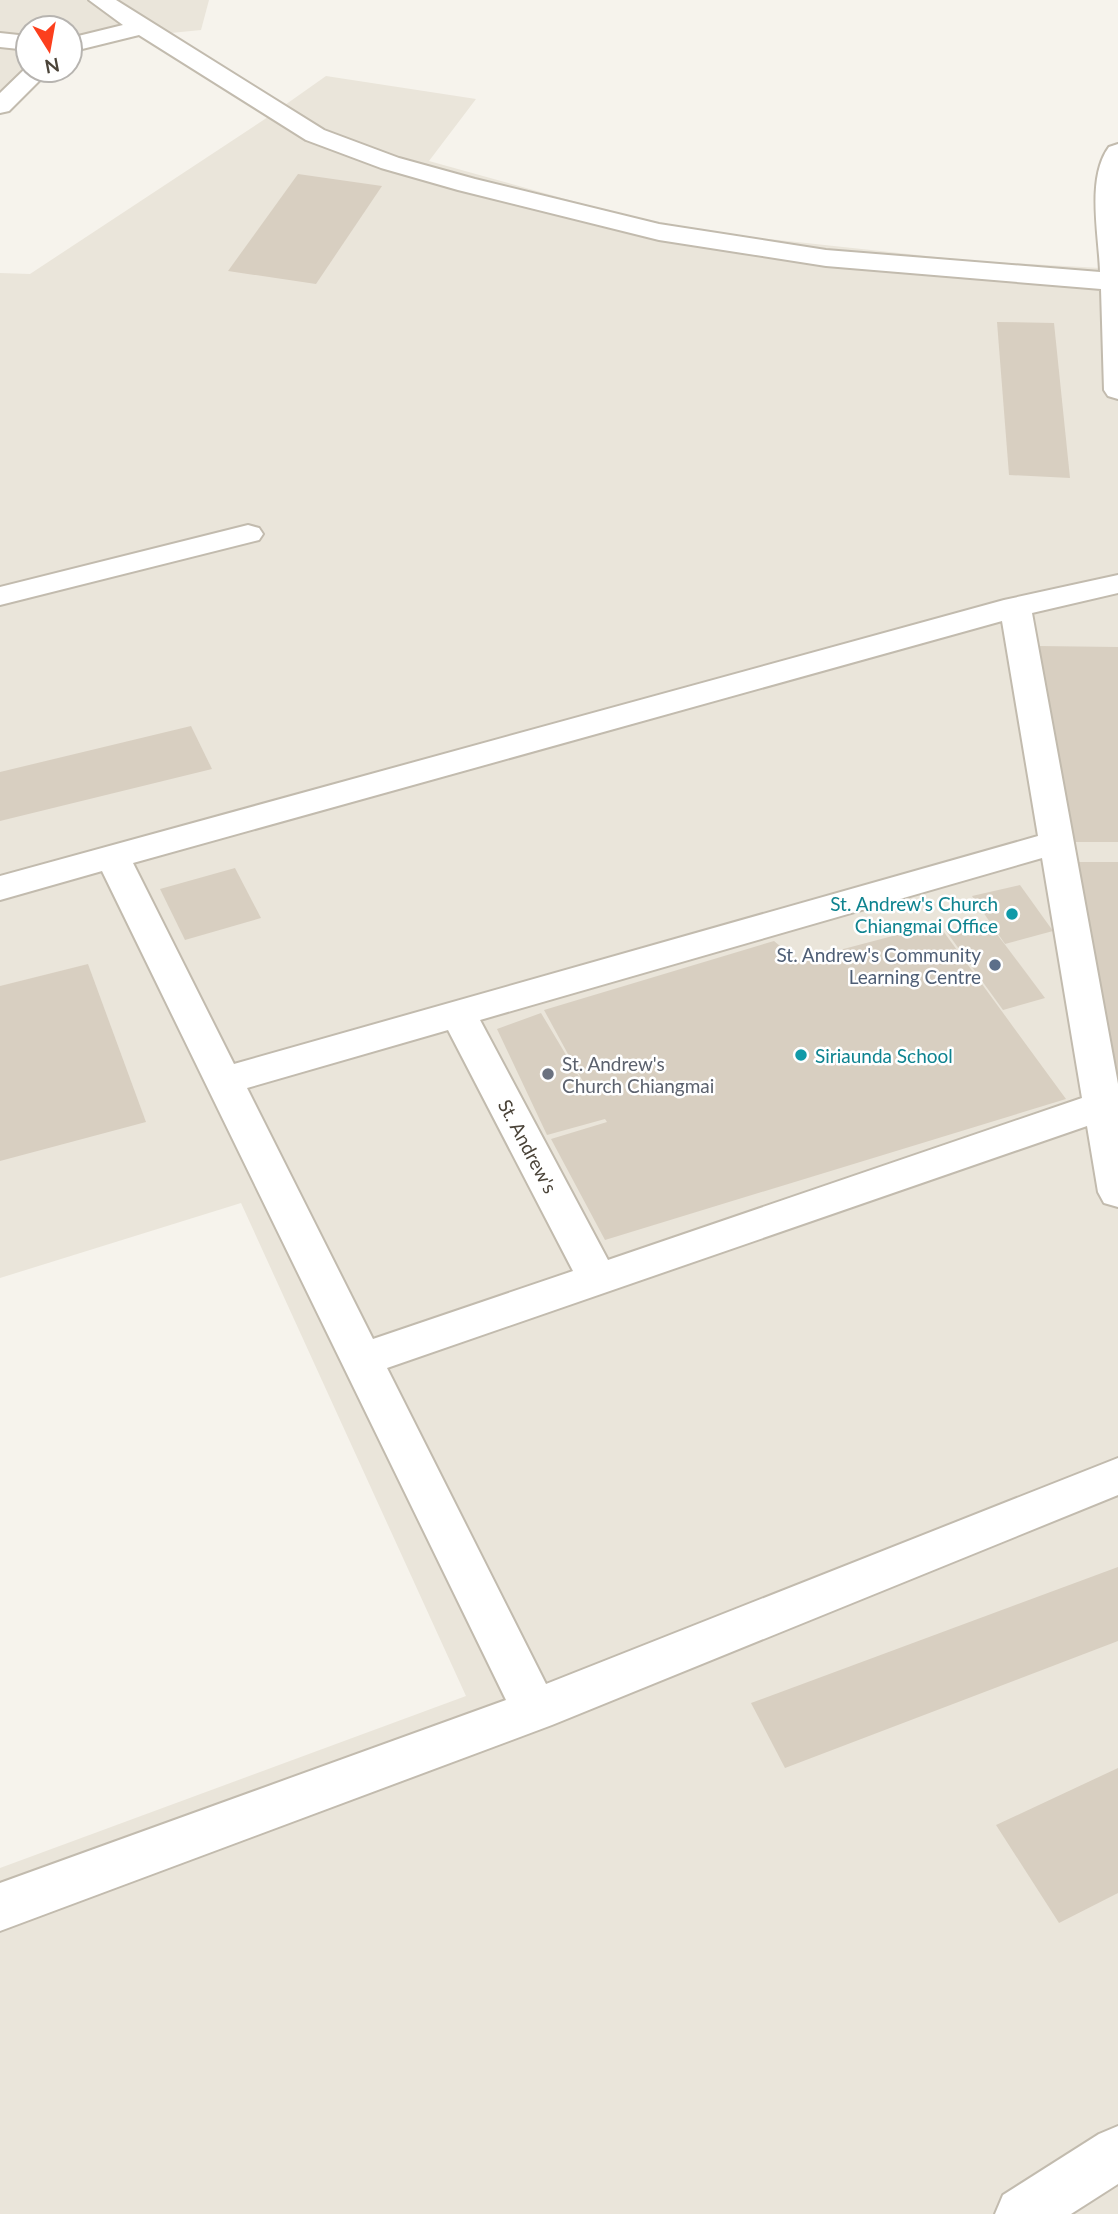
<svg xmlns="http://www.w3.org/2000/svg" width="1118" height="2214" font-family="Lato,sans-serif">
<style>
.residential{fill:#eae5da}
.building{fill:#d8cfc1}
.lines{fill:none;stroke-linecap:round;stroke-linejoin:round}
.minor-casing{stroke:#c2bbae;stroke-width:4}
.minor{fill:#fff;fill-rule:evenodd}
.culture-dot{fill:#0f9aa8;stroke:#fff;stroke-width:2.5}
.service-dot{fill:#5c6f8a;stroke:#fff;stroke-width:2.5}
.worship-dot{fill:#6b7280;stroke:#fff;stroke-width:2.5}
.labels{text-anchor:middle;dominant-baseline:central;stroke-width:5;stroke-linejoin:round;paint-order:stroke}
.culture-label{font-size:19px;fill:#0d838f;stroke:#fff;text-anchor:end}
.service-label{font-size:19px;fill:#4e5e75;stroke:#fff;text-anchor:end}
.worship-label{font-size:19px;fill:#5b616d;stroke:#fff;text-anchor:start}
.street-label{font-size:19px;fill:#4b4439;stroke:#fff}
</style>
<rect width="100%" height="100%" fill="#f6f3ec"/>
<g class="residential">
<path d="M0 0H209L201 30 70 43V28H28V70L0 97Z"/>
<path d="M326 76 476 99 429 161 634 218 713 233 973 261 1118 269V2214H0V1868L466 1696 241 1203 0 1278V273L30 274 268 117Z"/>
</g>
<g class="building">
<path d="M298 174 382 186 316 284 228 271Z"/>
<path d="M997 322 1054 323 1070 478 1009 475Z"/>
<path d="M1038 646 1118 647V842H1075Z"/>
<path d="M191 726 212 769 0 821V772Z"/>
<path d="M1075 862H1118V1077H1117Z"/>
<path d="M235 868 261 918 185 940 160 889Z"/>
<path d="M1020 885 1053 931 1005 944 972 896Z"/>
<path d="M986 920 1006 946 1045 998 1003 1010 946 931Z"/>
<path d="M938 924 1066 1099 605 1240 551 1139 607 1122 605 1119 547 1135 497 1029 541 1013 593 1100 544 1010 774 941 798 961Z"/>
<path d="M88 964 146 1122 0 1161V986Z"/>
<path d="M1118 1567V1641L785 1768 751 1703Z"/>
<path d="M1118 1768V1893L1059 1923 996 1825Z"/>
</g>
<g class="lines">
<g class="minor-casing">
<g id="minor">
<path d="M89 0H116L324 130 399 158 475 179 659 224 826 250 1100 272C1099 235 1086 178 1109 147L1118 144V399L1108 396 1104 390 1101 289 826 266 659 240 458 190 381 168 306 140 139 35 70 52V38L123 25Z"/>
<path d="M0 33 28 36V50L0 47Z"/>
<path d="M28 66V70H50L9 111 0 113V93Z"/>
<path d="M248 525 259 528 263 534 259 540 0 605V587Z"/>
<path d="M1118 575V593L1032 613 1118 1084V1207L1104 1203 1098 1192 1087 1126 387 1368 546 1684 1118 1458V1495L552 1725 0 1931V1883L506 1700 102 871 0 900V876L1004 600ZM1002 621 1038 836 234 1064 133 863ZM1042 858 1082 1098 608 1260 480 1020ZM448 1030 573 1271 373 1339 247 1088Z"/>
<path d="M1118 2126V2184L1071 2214H995L1003 2195 1099 2134Z"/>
</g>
</g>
<use href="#minor" class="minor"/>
</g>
<g class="culture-dot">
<circle cx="1012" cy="914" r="7"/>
<circle cx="801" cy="1055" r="7"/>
</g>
<circle class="service-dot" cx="995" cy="965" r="7"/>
<circle class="worship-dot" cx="548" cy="1074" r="7"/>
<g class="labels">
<g class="culture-label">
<text x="998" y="903">St. Andrew's Church<tspan x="998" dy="22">Chiangmai Office</tspan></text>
<text x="815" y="1055" text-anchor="start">Siriaunda School</text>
</g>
<g class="service-label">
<text x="981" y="954">St. Andrew's Community<tspan x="981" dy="22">Learning Centre</tspan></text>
</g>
<g class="worship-label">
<text x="562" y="1063">St. Andrew's<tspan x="562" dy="22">Church Chiangmai</tspan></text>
</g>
<g class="street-label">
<text transform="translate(528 1146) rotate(62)">St. Andrew's</text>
</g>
</g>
<g transform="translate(49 49) rotate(169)"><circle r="33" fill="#ffffff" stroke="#b7b4b0" stroke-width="2"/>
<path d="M0-5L12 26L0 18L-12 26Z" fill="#fc3f1d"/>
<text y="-10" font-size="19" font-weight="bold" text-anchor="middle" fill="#4b4439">N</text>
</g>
</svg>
